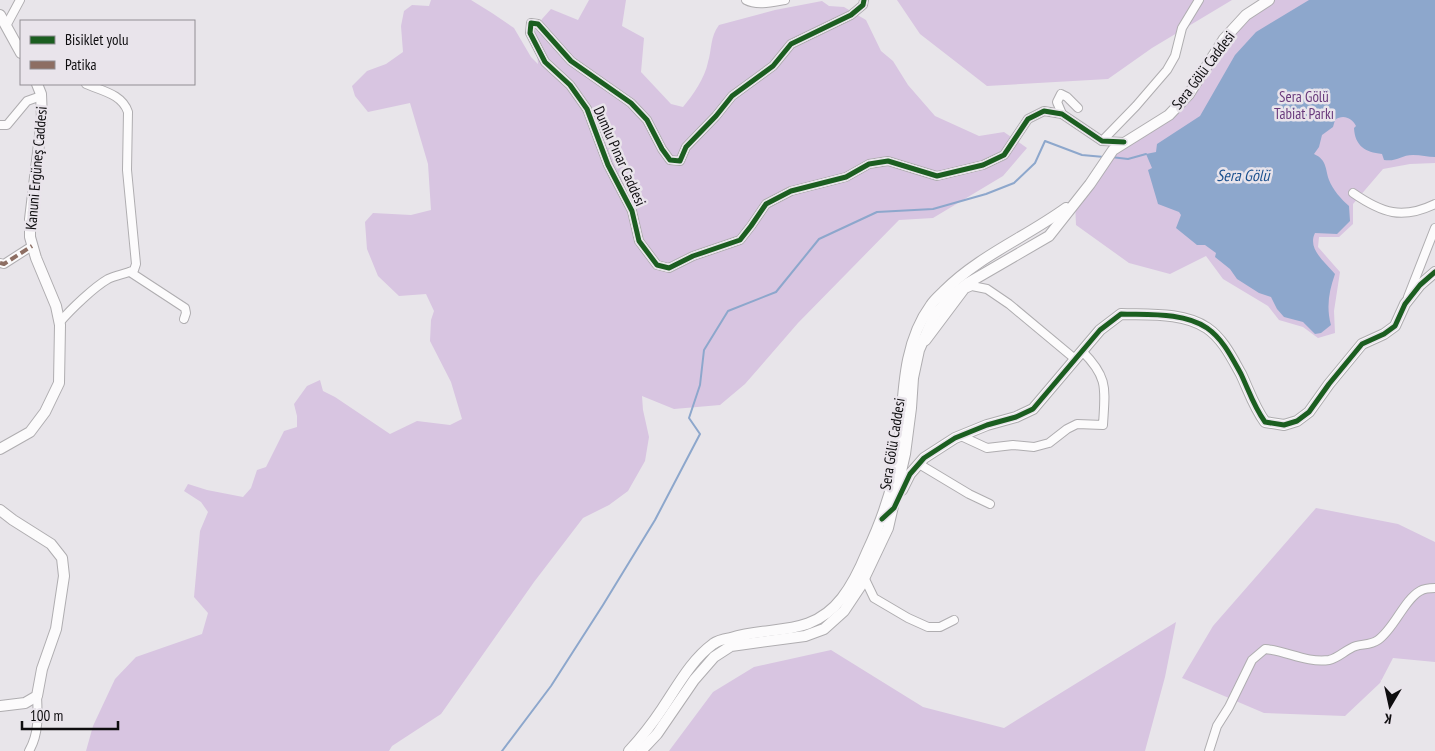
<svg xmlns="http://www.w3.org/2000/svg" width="1435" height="751" font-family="'PT Sans Narrow',sans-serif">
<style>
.green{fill:#d8c5e1}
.water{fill:#8da7cc}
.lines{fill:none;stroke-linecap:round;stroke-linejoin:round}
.stream{stroke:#8da7cc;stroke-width:2}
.street-casing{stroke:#afadb0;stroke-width:10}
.secondary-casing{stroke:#afadb0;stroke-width:12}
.street{stroke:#fcfbfc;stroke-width:8}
.secondary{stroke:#fcfbfc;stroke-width:10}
.quiet{stroke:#8d6e63;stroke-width:4;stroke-dasharray:8 4;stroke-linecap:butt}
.cycleway-casing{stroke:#e9e4eb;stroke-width:8}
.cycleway{stroke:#1b5e20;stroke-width:5}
.labels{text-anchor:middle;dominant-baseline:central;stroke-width:5;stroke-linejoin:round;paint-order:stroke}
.street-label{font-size:15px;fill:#0e0d0f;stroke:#e9e4eb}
.park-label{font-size:15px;fill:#693a7c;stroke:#e9e4eb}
.water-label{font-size:16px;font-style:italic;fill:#1a508e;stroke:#e9e4eb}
</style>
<rect width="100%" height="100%" fill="#e8e5ea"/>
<g class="green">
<path d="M431 0H471L492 13 514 28 531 57 538 64 535 32 542 19 551 9 578 20 589 0H626L622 26 644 38 641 72 671 104 683 107C693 95 705 78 708 62 712 49 710 37 719 25L775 10 822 1 829 6 844 7 866 20 881 51 893 61 908 85 935 116 979 136 1004 132 1027 148 1003 176 933 218 899 220 798 323 745 384 720 405 674 409 642 396 643 410 649 437 645 461 628 491 609 505 583 518 534 582 441 714 392 746 389 751H86L93 726 115 679 136 657 202 634 208 613 194 597 200 531 208 512 201 502 184 491 188 484 207 490 243 497 251 488 257 470 266 467 284 431 297 427V416L294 404 307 386 320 380 323 391 335 397 390 434 417 421 450 425 462 419 451 382 430 341 431 320 434 311 426 294 399 296 378 276 367 249 365 222 373 213 411 215 431 210 428 164 410 103 368 112 355 96 352 86 367 71 386 64 403 52 401 26 404 11 412 5 429 6Z"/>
<path d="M897 0H1232L1152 48 1108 79 987 86 920 34Z"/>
<path d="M1269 0H1435V163L1410 164 1383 169 1353 204V224L1339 237H1319L1318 247 1340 272 1334 311 1335 333 1318 338 1303 327 1279 320 1268 306 1223 279 1206 256 1170 274 1129 263 1076 225 1075 202 1113 150 1169 115 1224 39Z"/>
<path d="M1316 508 1398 524 1435 542V662L1393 658 1380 683 1345 716 1264 713 1182 678 1213 626Z"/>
<path d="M1176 622 1165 677 1145 751H669L713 692 754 667 831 650 923 707 1004 728Z"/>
</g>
<path class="water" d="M1309 0H1435V157C1428 157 1421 155 1413 155 1401 155 1397 162 1384 160L1382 154C1365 152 1355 146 1354 128L1356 126C1352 118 1343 114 1335 120L1333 127 1322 135 1319 147 1314 154C1327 160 1325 168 1329 180 1333 190 1341 199 1349 206L1350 221 1337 234 1315 233C1307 249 1325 262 1335 274 1329 291 1326 307 1331 325L1321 333 1315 334 1303 322 1284 317 1277 309 1271 297 1259 293 1237 279 1230 269 1215 257 1216 253 1205 245H1197L1176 228 1181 215 1179 212 1158 204 1148 170 1152 168 1146 154 1156 152 1157 144 1200 116 1235 55 1256 32Z"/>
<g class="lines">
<g class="stream">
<path d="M1111 157 1128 159 1146 154"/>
<path d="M502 751 551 686 603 605 655 520 700 434 689 418 700 385 704 350 728 311 776 292 819 239 877 212 933 209 986 194 1014 183 1035 163 1045 141 1082 155 1104 157"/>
</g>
<g class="street-casing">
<g id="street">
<path d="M746 0C757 6 773 2 785 0"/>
<path d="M864 0 863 5 851 15 791 44 773 66 732 96 716 116 686 147 680 161 670 160 662 149 647 120 631 103 571 61 538 24 531 23 530 33 545 62 570 85 587 109 608 165 632 211 639 241 657 265 669 268 693 256 740 240 751 226 766 204 791 191 846 177 869 164 888 161 937 176 983 165 1004 155 1028 119 1044 111 1062 114 1102 141 1124 142"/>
<path d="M6 26 20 0"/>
<path d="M1062 114 1057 102 1061 94 1067 97 1078 108"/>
<path d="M0 125H7L27 101 41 96"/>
<path d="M1102 141 1136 106 1167 70 1175 56 1182 28 1199 0"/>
<path d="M1353 193C1382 213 1402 220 1435 204"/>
<path d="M0 263 4 264 32 246"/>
<path d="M130 272 185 308 186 313 184 319"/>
<path d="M1408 297 1435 228"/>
<path d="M60 322C70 310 94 287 108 279 116 275 126 274 134 270L136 264 127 170 128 112C122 94 102 91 86 84"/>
<path d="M926 341 965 289 972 286 987 289 1009 304 1075 359"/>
<path d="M961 436 987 448 1013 445 1034 447 1049 443 1067 429 1077 424 1103 425C1105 389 1109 378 1082 351"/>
<path d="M919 464 969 494 990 504"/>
<path d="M863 575 874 598 908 618 928 627H940L954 620"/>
<path d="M29 751C39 734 38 715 37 696"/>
<path d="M1209 751 1217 726 1229 707 1252 660 1265 649C1287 651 1306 663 1329 660 1339 658 1346 649 1356 646 1363 644 1371 645 1378 640 1394 629 1404 600 1420 591 1425 588 1430 588 1435 588"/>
</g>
</g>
<g class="secondary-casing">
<g id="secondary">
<path d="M0 15 21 53"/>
<path d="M0 449 30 432 45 412 59 383 60 325 56 306 36 258 30 237V219L42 119 41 94 37 84"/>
<path d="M902 490 910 474 924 458 955 438 987 425 1016 417 1033 409 1100 330 1121 314C1148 315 1183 312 1207 328 1223 339 1232 358 1241 374 1249 391 1254 407 1265 422L1284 425 1297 421 1309 412 1329 384 1362 344 1384 334 1395 326 1405 304 1420 285 1435 272"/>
<path d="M0 510 13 520 51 544 62 558 64 576 56 629 42 669 37 696 25 703 0 706"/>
<path d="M629 751C641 738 652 724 662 709 677 687 691 660 713 644 718 640 725 639 731 638 772 625 811 638 842 598 853 584 860 569 867 552 883 518 895 484 899 447 904 399 901 346 931 305 934 300 940 295 944 291 979 256 1026 237 1066 208"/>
<path d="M641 751 657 734 694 680 714 657 731 646 805 636 824 629 844 611 860 587 888 528 905 454 911 408 913 378 919 350 934 316 951 296 968 283 1049 236 1090 184 1113 150 1169 115 1189 94 1224 39 1246 15 1269 0"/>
</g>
</g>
<use href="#street" class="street"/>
<use href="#secondary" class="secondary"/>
<path class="quiet" d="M0 263 4 264 32 246"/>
<g class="cycleway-casing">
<g id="cycleway">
<path d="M864 0 863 5 851 15 791 44 773 66 732 96 716 116 686 147 680 161 670 160 662 149 647 120 631 103 571 61 538 24 531 23 530 33 545 62 570 85 587 109 608 165 632 211 639 241 657 265 669 268 693 256 740 240 751 226 766 204 791 191 846 177 869 164 888 161 937 176 983 165 1004 155 1028 119 1044 111 1062 114 1102 141 1124 142"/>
<path d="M882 519 894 508 910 474 924 458 955 438 987 425 1016 417 1033 409 1100 330 1121 314C1148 315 1183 312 1207 328 1223 339 1232 358 1241 374 1249 391 1254 407 1265 422L1284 425 1297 421 1309 412 1329 384 1362 344 1384 334 1395 326 1405 304 1420 285 1435 272"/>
</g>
</g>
<use href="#cycleway" class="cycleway"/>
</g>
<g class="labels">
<g class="street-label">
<text transform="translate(1203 70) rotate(-53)">Sera Gölü Caddesi</text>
<text transform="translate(620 156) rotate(66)">Dumlu Pınar Caddesi</text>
<text transform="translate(36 168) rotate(-85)">Kanuni Ergüneş Caddesi</text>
<text transform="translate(892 444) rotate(-81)">Sera Gölü Caddesi</text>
</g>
<g class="park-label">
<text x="1304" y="96">Sera Gölü<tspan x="1304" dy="17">Tabiat Parkı</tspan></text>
</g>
<g class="water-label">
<text x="1243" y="175">Sera Gölü</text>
</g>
</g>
<rect x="20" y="20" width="175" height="65" fill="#e9e4eb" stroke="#918e93"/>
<rect x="30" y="36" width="25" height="8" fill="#1b5e20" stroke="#918e93"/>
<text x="65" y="45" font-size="15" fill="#0e0d0f">Bisiklet yolu</text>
<rect x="30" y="61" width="25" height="8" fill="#8d6e63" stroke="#918e93"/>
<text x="65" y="70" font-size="15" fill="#0e0d0f">Patika</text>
<g transform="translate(1390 706) rotate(189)" stroke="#e9e4eb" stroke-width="4" paint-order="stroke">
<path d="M0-4L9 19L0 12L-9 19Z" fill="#0e0d0f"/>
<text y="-8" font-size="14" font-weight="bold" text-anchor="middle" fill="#0e0d0f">K</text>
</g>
<path d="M22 721v8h96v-8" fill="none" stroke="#0e0d0f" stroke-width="2.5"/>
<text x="30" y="721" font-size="15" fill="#0e0d0f" stroke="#e9e4eb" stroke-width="4" paint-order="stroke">100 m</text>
</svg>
